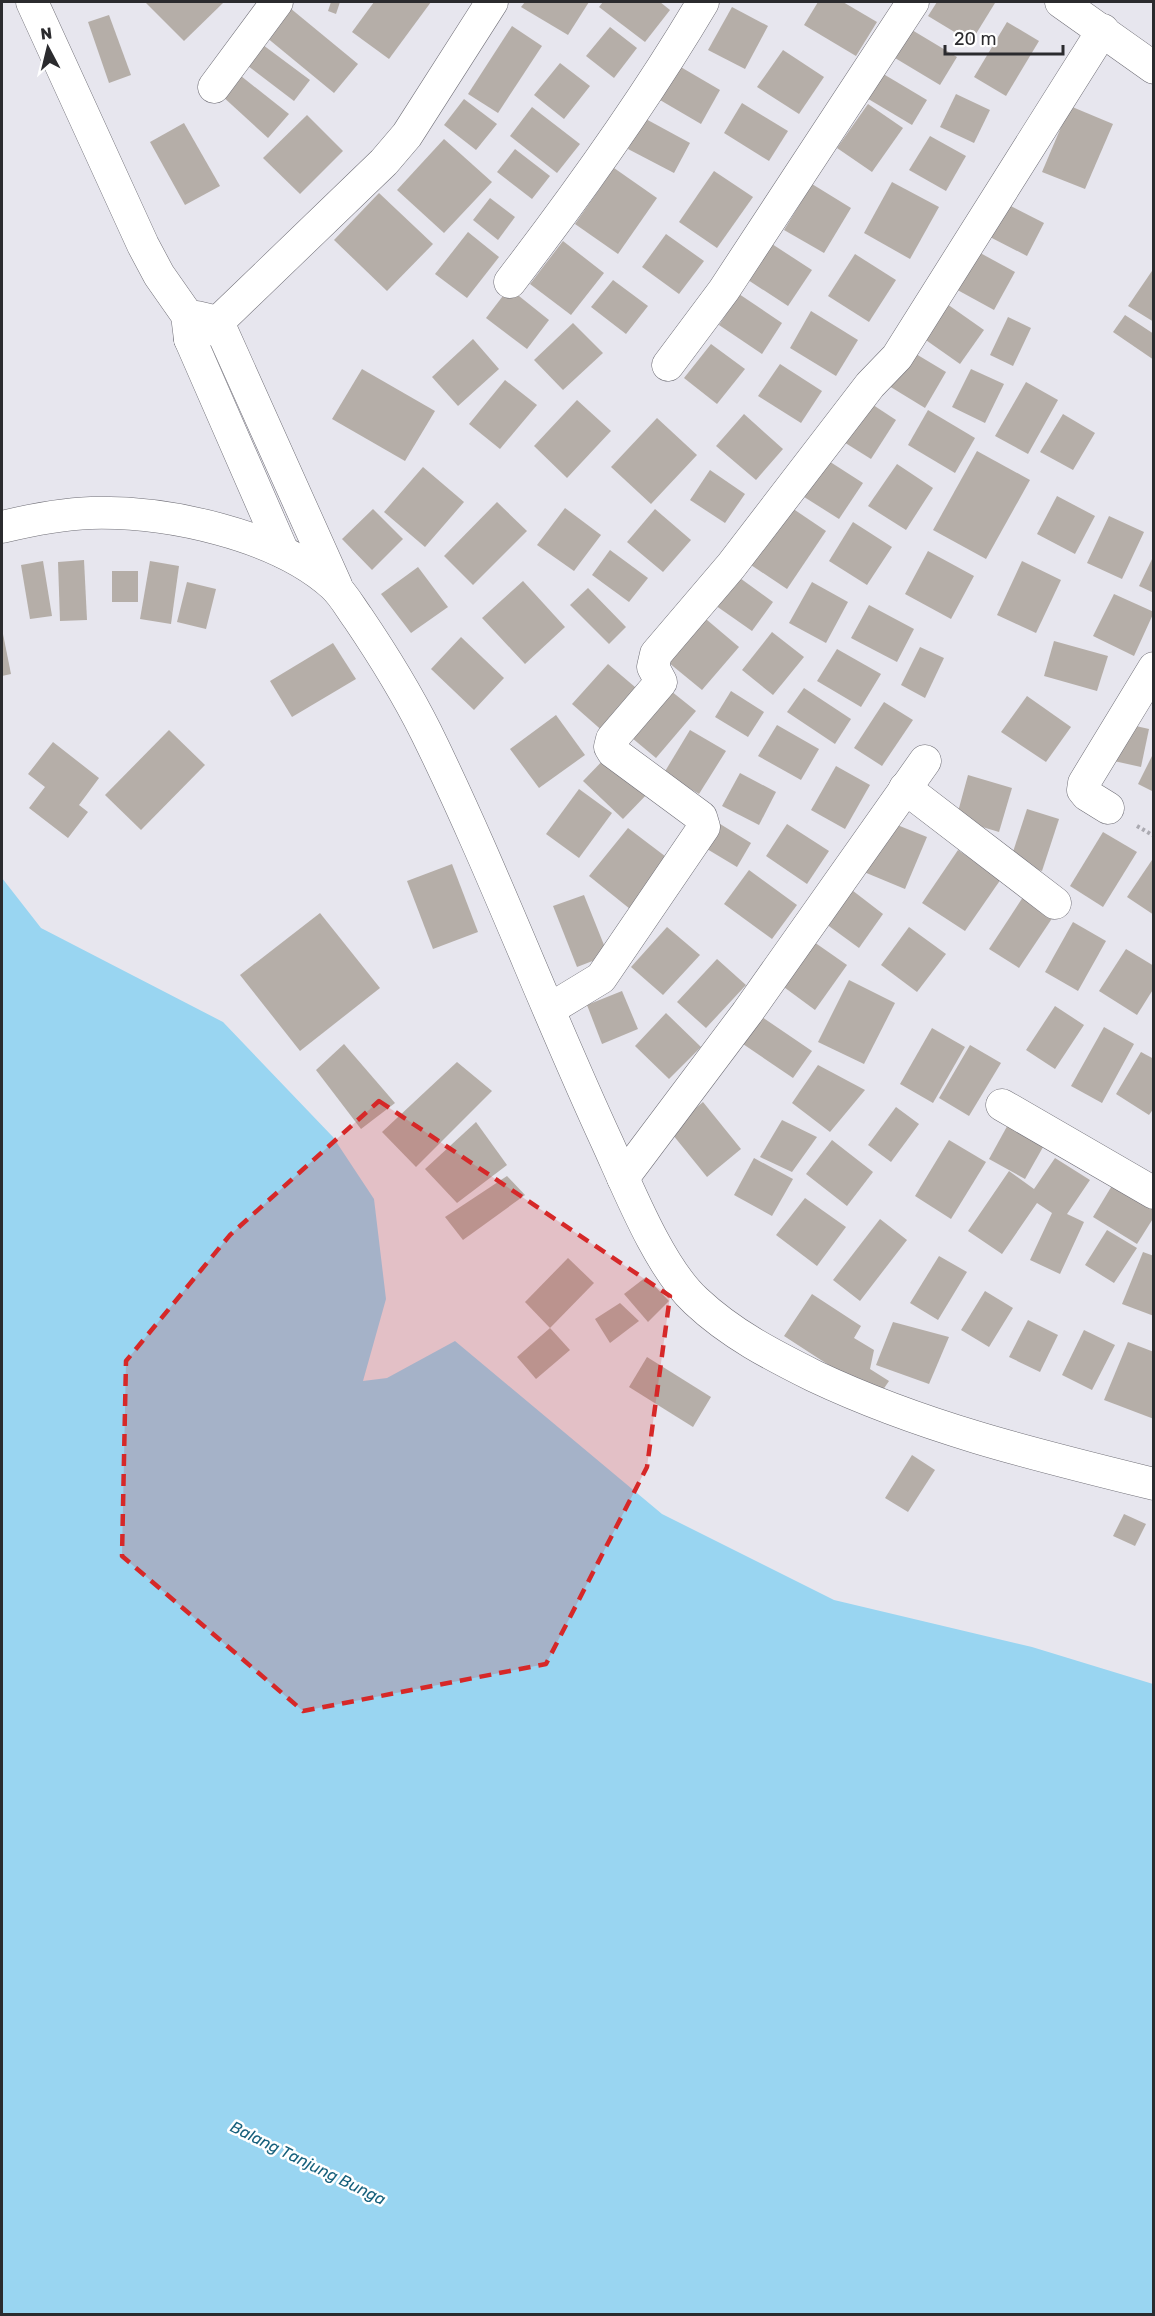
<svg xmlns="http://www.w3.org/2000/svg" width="1155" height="2316" font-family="Rubik,sans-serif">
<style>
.water{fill:#99d5f1}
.building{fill:#b5aea8}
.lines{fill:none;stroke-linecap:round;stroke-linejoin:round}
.minor-casing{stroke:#706f77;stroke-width:33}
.path{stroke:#abaab1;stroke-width:4;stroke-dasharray:3 3;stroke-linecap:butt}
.minor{stroke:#fff;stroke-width:32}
.marked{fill:#d62828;fill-opacity:0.2;stroke:#d62828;stroke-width:4.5;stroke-dasharray:12 8;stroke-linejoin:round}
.labels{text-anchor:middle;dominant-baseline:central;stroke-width:5;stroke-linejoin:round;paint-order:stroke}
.water-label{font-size:16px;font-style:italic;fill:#16607c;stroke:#fff}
</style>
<rect width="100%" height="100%" fill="#e7e6ee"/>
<path class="water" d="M2 878 41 928 223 1022 333 1137 374 1199 386 1299 363 1381 387 1378 455 1341 662 1514 834 1600 1032 1647 1153 1684V2314H2Z"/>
<g class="building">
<path d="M145 2H224L184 41Z"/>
<path d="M331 2H340L336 14 328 11Z"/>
<path d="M374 2H431L389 59 352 32Z"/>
<path d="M525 2H589L568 35 521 7Z"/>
<path d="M603 2H660L670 10 645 42 599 7Z"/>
<path d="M818 2H843L877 22 856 56 804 25Z"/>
<path d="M937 2H992L995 3 971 42 928 16Z"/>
<path d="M732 7 768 26 745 69 708 50Z"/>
<path d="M290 8 358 64 334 93 266 37Z"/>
<path d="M109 15 131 75 109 83 88 22Z"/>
<path d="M1007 22 1039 41 1006 96 974 77Z"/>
<path d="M512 26 542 46 498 113 468 94Z"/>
<path d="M610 27 637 48 614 78 586 56Z"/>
<path d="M912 30 957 57 940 85 895 58Z"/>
<path d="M259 42 310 80 294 101 244 63Z"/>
<path d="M783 50 824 77 799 114 757 87Z"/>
<path d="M560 63 590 86 564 119 534 95Z"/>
<path d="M679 66 720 90 701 124 660 100Z"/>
<path d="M880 72 927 100 912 125 865 97Z"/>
<path d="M241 76 289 114 268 138 221 95Z"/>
<path d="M956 94 990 110 974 143 940 127Z"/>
<path d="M464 99 497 124 476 150 444 125Z"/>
<path d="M742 103 788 131 769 161 724 133Z"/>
<path d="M868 104 903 128 872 172 837 148Z"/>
<path d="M1070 106 1113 124 1085 189 1042 172Z"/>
<path d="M532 107 580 144 557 173 510 136Z"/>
<path d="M307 115 343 151 300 194 263 158Z"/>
<path d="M644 118 690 143 674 173 628 149Z"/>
<path d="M184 123 220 186 185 205 150 142Z"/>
<path d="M930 136 966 156 946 191 909 170Z"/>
<path d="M444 139 492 182 444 233 397 190Z"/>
<path d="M515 149 550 176 532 199 497 172Z"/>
<path d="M614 168 657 198 618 254 575 224Z"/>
<path d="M714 171 753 197 717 248 679 222Z"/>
<path d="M892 182 939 207 910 259 864 233Z"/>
<path d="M812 184 851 208 824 253 784 230Z"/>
<path d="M379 193 433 244 387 291 334 240Z"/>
<path d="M490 198 515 217 498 240 473 220Z"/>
<path d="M1005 203 1044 223 1027 256 988 236Z"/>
<path d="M468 232 499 257 467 298 435 274Z"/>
<path d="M666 234 704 261 679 294 642 267Z"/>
<path d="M563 241 604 273 571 315 530 284Z"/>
<path d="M772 244 812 270 788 306 748 280Z"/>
<path d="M973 249 1015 272 994 310 952 287Z"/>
<path d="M855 254 896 280 869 322 828 296Z"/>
<path d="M1154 268V322L1128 306Z"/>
<path d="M613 280 648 306 626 334 591 307Z"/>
<path d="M509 288 549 320 527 349 486 318Z"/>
<path d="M739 294 782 323 762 354 719 325Z"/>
<path d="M947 304 984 330 960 364 923 338Z"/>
<path d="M811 311 858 340 836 376 790 348Z"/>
<path d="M1125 315 1154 334V360L1113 332Z"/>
<path d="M1008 317 1031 328 1013 366 990 355Z"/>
<path d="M573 323 603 353 563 390 534 360Z"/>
<path d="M473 339 499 369 458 406 432 377Z"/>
<path d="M711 344 745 369 717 404 684 378Z"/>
<path d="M911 351 946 372 925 408 889 386Z"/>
<path d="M780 364 822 391 801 423 758 396Z"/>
<path d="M362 369 435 411 405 461 332 419Z"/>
<path d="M971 369 1004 384 985 423 952 407Z"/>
<path d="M505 380 537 405 500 449 469 424Z"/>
<path d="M1026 382 1058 400 1028 454 995 436Z"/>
<path d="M864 399 896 420 871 459 839 439Z"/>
<path d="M577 400 611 431 567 478 534 446Z"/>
<path d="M928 410 975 438 955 473 908 445Z"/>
<path d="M744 414 783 449 756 480 716 446Z"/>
<path d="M1063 414 1095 433 1073 470 1040 452Z"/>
<path d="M657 418 697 455 651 504 611 467Z"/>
<path d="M977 451 1030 480 986 559 933 530Z"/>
<path d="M824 458 863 483 839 519 801 495Z"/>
<path d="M897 464 933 488 906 530 868 506Z"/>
<path d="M423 467 464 502 425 547 384 512Z"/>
<path d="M710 470 745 494 725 523 690 500Z"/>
<path d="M1057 496 1095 516 1075 554 1037 534Z"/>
<path d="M497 502 527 531 473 585 444 556Z"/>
<path d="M786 504 826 531 787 589 748 563Z"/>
<path d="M565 508 601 535 574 571 537 545Z"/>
<path d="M373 509 403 539 372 570 342 539Z"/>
<path d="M655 509 691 540 663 572 627 542Z"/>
<path d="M1109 516 1144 532 1122 579 1087 563Z"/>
<path d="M853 522 892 547 867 585 829 561Z"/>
<path d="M610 550 648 578 629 602 592 575Z"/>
<path d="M928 551 974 576 951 619 905 594Z"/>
<path d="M1154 555V593L1139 586Z"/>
<path d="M84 560 87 620 60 621 58 562Z"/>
<path d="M43 561 52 616 30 619 21 565Z"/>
<path d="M150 561 179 566 171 624 140 619Z"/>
<path d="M1022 561 1061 580 1036 633 997 615Z"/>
<path d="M418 567 448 607 411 633 381 594Z"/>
<rect x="112" y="571" width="26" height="31"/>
<path d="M733 573 773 602 752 631 712 603Z"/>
<path d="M523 581 565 627 525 664 482 618Z"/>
<path d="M187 582 216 589 206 629 177 622Z"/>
<path d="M812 582 848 602 826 643 789 623Z"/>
<path d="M588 588 626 627 609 644 570 605Z"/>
<path d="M1114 594 1154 612 1134 656 1093 636Z"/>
<path d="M869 605 914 629 897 662 851 638Z"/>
<path d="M700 614 739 647 702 690 663 658Z"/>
<path d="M2 629 11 674 2 676Z"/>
<path d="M772 632 804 657 773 695 742 670Z"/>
<path d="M461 637 504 678 474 710 431 669Z"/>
<path d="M1054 641 1108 656 1097 691 1044 676Z"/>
<path d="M333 643 356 679 292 717 270 681Z"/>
<path d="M920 647 944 658 925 698 901 685Z"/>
<path d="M837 649 881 674 861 707 817 681Z"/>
<path d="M608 664 642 693 606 734 572 704Z"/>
<path d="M804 688 851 719 835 744 787 712Z"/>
<path d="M671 691 696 711 656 758 632 738Z"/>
<path d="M731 691 764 712 748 737 715 717Z"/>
<path d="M1027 696 1071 727 1046 762 1001 732Z"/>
<path d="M884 702 913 720 882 766 854 748Z"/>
<path d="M556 715 585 755 539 788 510 749Z"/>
<path d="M1123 723 1149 729 1141 767 1114 761Z"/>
<path d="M777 725 819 749 801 780 758 756Z"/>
<path d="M169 730 205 765 141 830 105 795Z"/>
<path d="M690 730 726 751 699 794 664 773Z"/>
<path d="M53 742 99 778 79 805 88 812 68 838 29 808 45 787 28 774Z"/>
<path d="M1154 752V792L1138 784Z"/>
<path d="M610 753 650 791 623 819 583 781Z"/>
<path d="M836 766 870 785 845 829 811 810Z"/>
<path d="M740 773 776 792 759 825 722 806Z"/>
<path d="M968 775 1012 788 999 832 956 819Z"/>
<path d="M579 789 612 813 579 858 546 834Z"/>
<path d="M1027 809 1059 819 1042 871 1010 861Z"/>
<path d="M712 819 751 843 737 867 697 843Z"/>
<path d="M885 820 927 837 905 889 864 872Z"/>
<path d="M787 824 829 851 807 884 766 856Z"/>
<path d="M628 828 674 863 635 913 589 876Z"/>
<path d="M1103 832 1137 852 1103 907 1070 886Z"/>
<path d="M958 850 1001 879 965 931 922 903Z"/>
<path d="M1154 857V915L1127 897Z"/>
<path d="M452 864 478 932 433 949 407 881Z"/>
<path d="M749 870 797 905 772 939 724 904Z"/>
<path d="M848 887 883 914 859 948 822 921Z"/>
<path d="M584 895 608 955 577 967 553 906Z"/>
<path d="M1023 897 1053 917 1019 968 989 949Z"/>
<path d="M320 913 380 988 300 1051 240 975Z"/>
<path d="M1073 922 1106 941 1078 991 1045 972Z"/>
<path d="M667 927 700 955 663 995 631 967Z"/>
<path d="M909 927 946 954 917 992 881 965Z"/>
<path d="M804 935 847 965 815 1010 773 979Z"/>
<path d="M1126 949 1154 966V988L1137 1015 1099 991Z"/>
<path d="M717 959 746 985 706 1028 677 1002Z"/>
<path d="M849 980 895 1003 864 1064 818 1042Z"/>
<path d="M622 991 638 1029 602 1044 587 1005Z"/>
<path d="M1055 1006 1084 1025 1055 1069 1026 1050Z"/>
<path d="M666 1013 701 1047 669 1079 635 1046Z"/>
<path d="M762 1017 812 1051 793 1078 743 1044Z"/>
<path d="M1104 1027 1134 1044 1102 1103 1071 1086Z"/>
<path d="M932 1028 965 1047 933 1103 900 1084Z"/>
<path d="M344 1044 395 1103 361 1129 316 1070Z"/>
<path d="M970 1045 1001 1063 969 1116 939 1098Z"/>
<path d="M1141 1052 1154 1059V1108L1149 1115 1116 1094Z"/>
<path d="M457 1062 492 1091 416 1167 382 1132Z"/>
<path d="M818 1065 865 1090 830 1132 792 1103Z"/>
<path d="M703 1102 741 1149 707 1177 669 1130Z"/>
<path d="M896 1107 919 1124 891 1162 868 1145Z"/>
<path d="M782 1120 817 1137 792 1172 760 1157Z"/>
<path d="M1010 1121 1047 1140 1025 1179 989 1159Z"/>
<path d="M476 1122 507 1165 457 1203 425 1169Z"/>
<path d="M832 1140 873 1172 847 1206 806 1174Z"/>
<path d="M949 1140 986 1162 951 1219 915 1196Z"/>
<path d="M754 1158 793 1179 772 1216 734 1195Z"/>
<path d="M1055 1158 1090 1180 1067 1214 1084 1222 1060 1274 1030 1260 1052 1213 1037 1203 1002 1254 968 1231 1009 1171 1034 1189Z"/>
<path d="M507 1176 525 1195 463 1240 445 1217Z"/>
<path d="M1116 1179 1154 1203V1217L1137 1244 1093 1217Z"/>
<path d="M805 1198 846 1227 817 1266 776 1235Z"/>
<path d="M880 1219 907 1240 860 1301 833 1280Z"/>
<path d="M1107 1230 1137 1248 1114 1283 1085 1265Z"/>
<path d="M1143 1252 1154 1256V1316L1122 1304Z"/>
<path d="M939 1256 967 1272 938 1320 910 1303Z"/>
<path d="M568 1258 594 1283 550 1328 525 1302Z"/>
<path d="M646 1277 669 1301 648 1322 624 1294Z"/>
<path d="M985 1291 1013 1308 989 1347 961 1330Z"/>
<path d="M812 1294 861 1326 854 1338 874 1350 870 1369 889 1381 878 1397 784 1336Z"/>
<path d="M620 1303 639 1321 610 1343 595 1319Z"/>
<path d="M1028 1320 1058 1335 1040 1372 1009 1357Z"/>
<path d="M893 1322 949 1337 929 1384 876 1365Z"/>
<path d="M550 1328 570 1350 536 1379 517 1357Z"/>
<path d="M1084 1330 1115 1345 1092 1390 1062 1375Z"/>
<path d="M1128 1342 1154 1352V1419L1104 1400Z"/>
<path d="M647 1357 711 1397 693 1427 629 1387Z"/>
<path d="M912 1455 935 1470 908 1512 885 1498Z"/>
<path d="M1124 1514 1146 1524 1135 1546 1113 1536Z"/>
</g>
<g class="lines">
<g class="minor-casing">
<g id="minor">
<path d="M32 2 143 245 159 275 187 315 190 339 283 552"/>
<path d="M1061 2 1154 68"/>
<path d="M214 87 277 2"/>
<path d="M510 282C579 192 645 100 703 2"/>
<path d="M197 317 218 322 336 585"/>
<path d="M190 339 218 322 384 162 407 135 492 2"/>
<path d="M668 365 724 290 913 2"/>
<path d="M2 527C31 520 61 514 91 513 167 511 276 534 333 585 343 594 350 607 358 618 383 655 406 692 426 732 492 866 544 1006 607 1142 628 1188 659 1267 696 1301 731 1334 772 1355 814 1376 924 1428 1036 1455 1154 1484"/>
<path d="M905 788 1055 903"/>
<path d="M1108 808 1087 795 1083 790 1084 783 1154 668"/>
<path d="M550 1009 601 978 704 827 701 817 613 752 610 747 612 739 661 682 653 667 656 654 731 566 870 385 897 357 1103 30"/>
<path d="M1002 1105 1154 1193"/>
<path d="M623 1178 747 1013 925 761"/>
</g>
</g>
<path class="path" d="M1137 826 1154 836"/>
<use href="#minor" class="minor"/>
</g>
<path class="marked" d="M379 1101 670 1296 647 1467 546 1664 303 1711 122 1556 126 1361 230 1235Z"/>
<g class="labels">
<g class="water-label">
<text transform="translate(308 2163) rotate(26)">Balang Tanjung Bunga</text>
</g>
</g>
<rect width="1155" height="2316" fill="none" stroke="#2b2b2e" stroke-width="6"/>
<g transform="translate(48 48) rotate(353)" stroke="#ffffff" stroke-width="4.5" paint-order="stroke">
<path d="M0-4.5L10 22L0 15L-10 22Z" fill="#2b2b2e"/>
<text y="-9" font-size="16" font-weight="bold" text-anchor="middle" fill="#2b2b2e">N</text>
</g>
<path d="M945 45v9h118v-9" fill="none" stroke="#2b2b2e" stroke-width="3"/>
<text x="954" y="45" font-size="18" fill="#2b2b2e" stroke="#ffffff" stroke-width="4.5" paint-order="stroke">20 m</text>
</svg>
